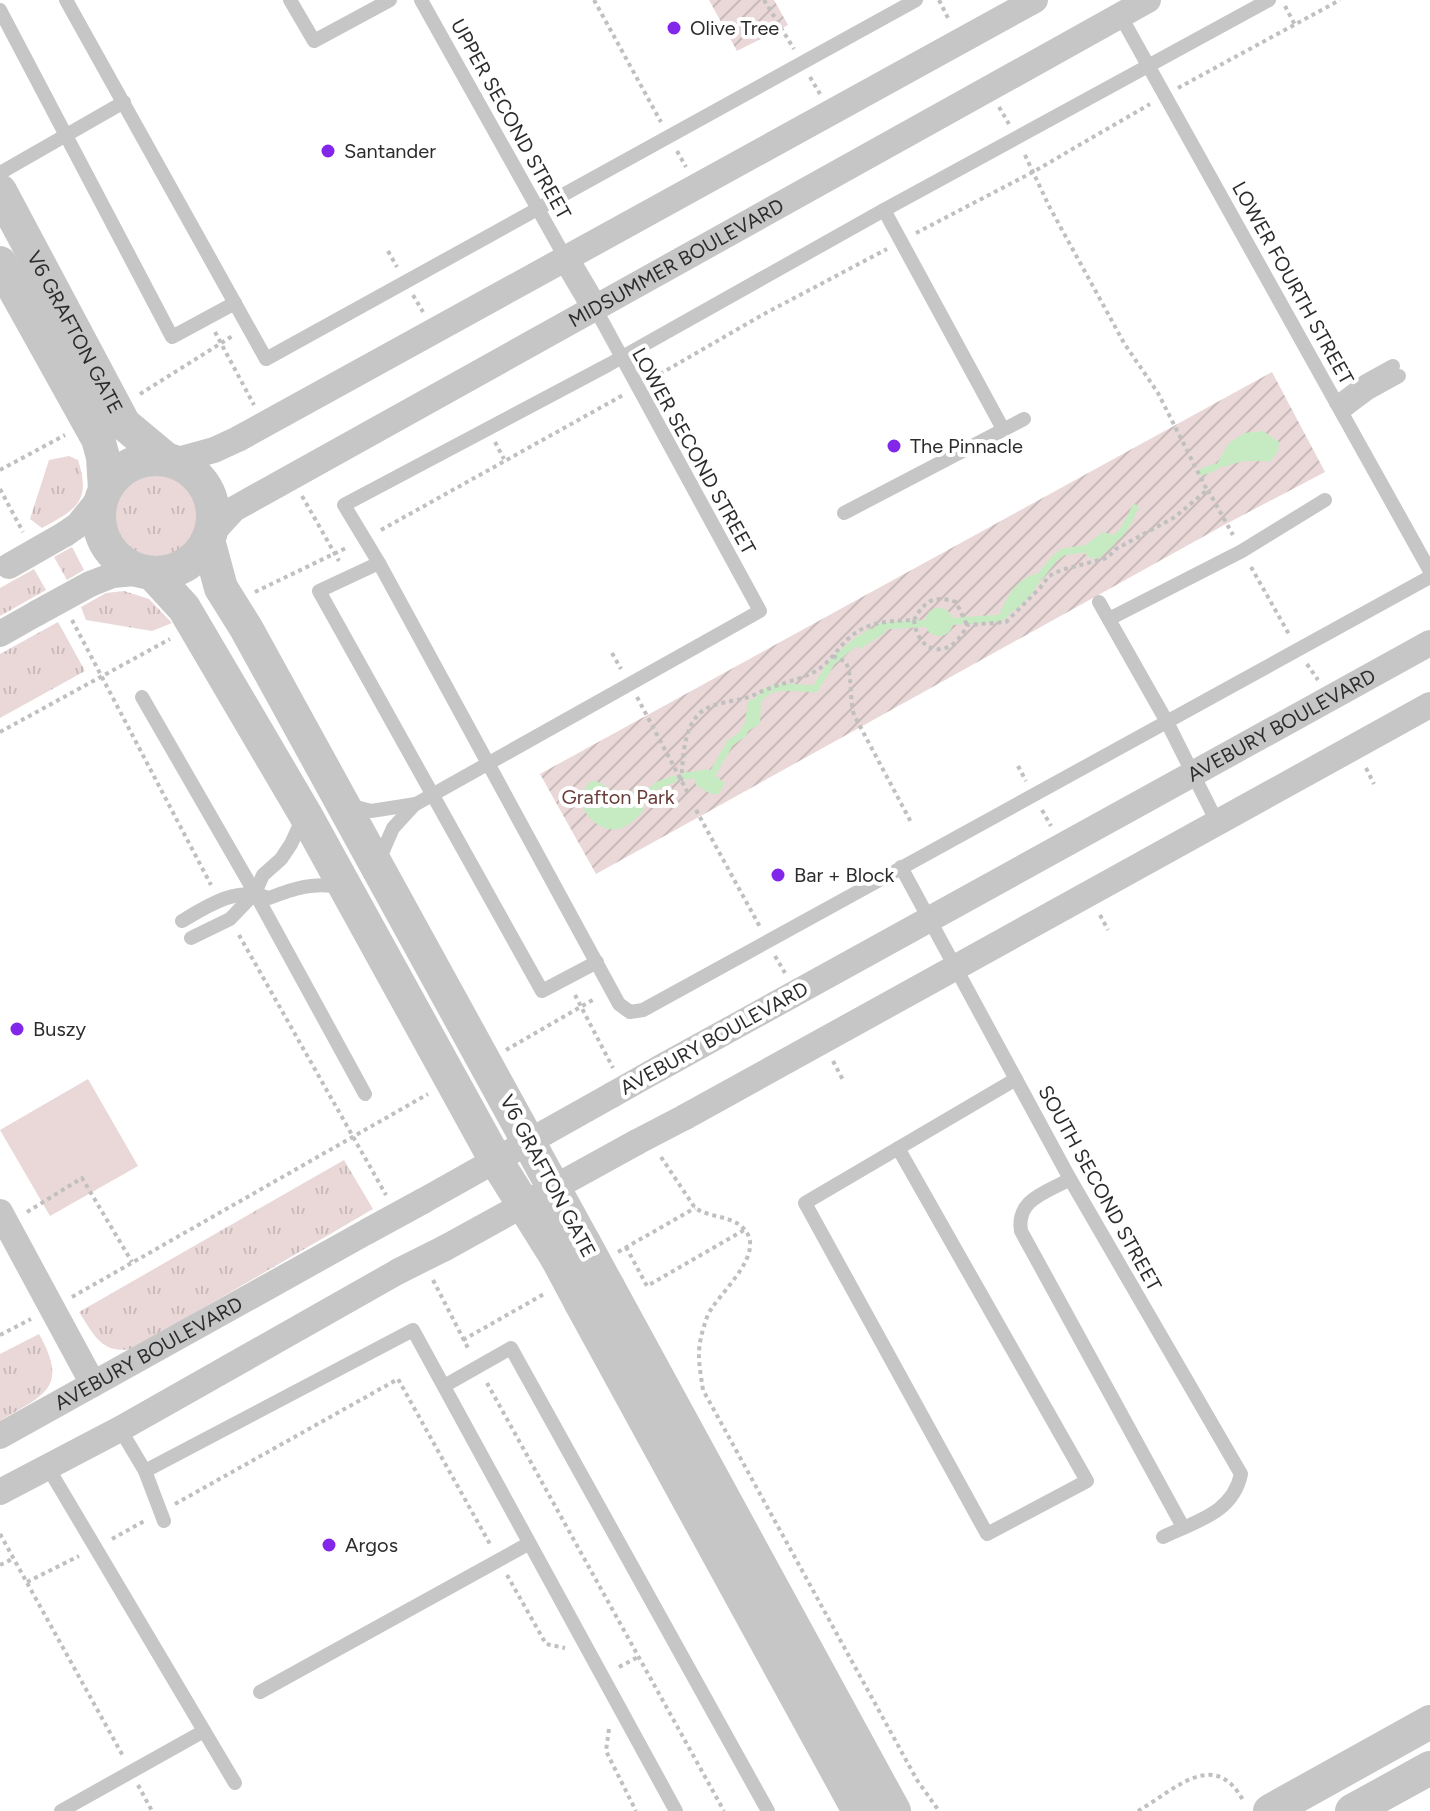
<svg xmlns="http://www.w3.org/2000/svg" width="1430" height="1811" font-family="Figtree,sans-serif">
<style>
.grass{fill:url(#grass-tufts)}
.garden{fill:url(#garden-furrows)}
.pitch{fill:#ead8d8}
.water{fill:#c6ebc3}
.lines{fill:none;stroke-linecap:round;stroke-linejoin:round}
.stream{stroke:#c6ebc3;stroke-width:7}
.path{stroke:#c0c0c0;stroke-width:4;stroke-dasharray:4 4;stroke-linecap:butt}
.service{stroke:#c6c6c6;stroke-width:14}
.minor{stroke:#c6c6c6;stroke-width:26}
.tertiary{stroke:#c6c6c6;stroke-width:34}
.minor-bridge{stroke:#c6c6c6;stroke-width:26}
.tertiary-bridge{stroke:#c6c6c6;stroke-width:34}
.poi-dot{fill:#8227e9;stroke:#fff;stroke-width:3}
.labels{text-anchor:middle;dominant-baseline:central;stroke-width:8;stroke-linejoin:round;paint-order:stroke}
.poi-label{font-size:20px;fill:#2c2c2c;stroke:#fff;text-anchor:start}
.street-label{font-size:20px;fill:#2c2c2c;stroke:#fff}
.park-label{font-size:20px;fill:#683c39;stroke:#fff}
</style>
<defs>
<pattern id="grass-tufts" width="24" height="20" patternUnits="userSpaceOnUse" patternTransform="scale(2)"><rect width="24" height="20" fill="#ead8d8"/><path d="M3 7l-1-3M5 7V3M7 7l1-3M15 17l-1-3M17 17v-4M19 17l1-3" fill="none" stroke="#c9baba"/></pattern>
<pattern id="garden-furrows" width="10" height="10" patternUnits="userSpaceOnUse" patternTransform="scale(2)"><rect width="10" height="10" fill="#ead8d8"/><path d="M-1 1l2-2M0 10L10 0M9 11l2-2" fill="none" stroke="#c9baba"/></pattern>
</defs>
<rect width="100%" height="100%" fill="#fff"/>
<g class="grass">
<path d="M69 456 78 460C92 502 75 510 42 528L30 519 49 460Z"/>
<circle cx="156" cy="516" r="41"/>
<path d="M72 547 84 570 67 580 54 557Z"/>
<path d="M34 569 46 590 0 616V588Z"/>
<path d="M124 591 149 599 172 623 152 631 86 620 81 607 106 593Z"/>
<path d="M58 622 85 671 0 718V654Z"/>
<path d="M344 1160 373 1209 133 1349C101 1354 95 1336 79 1312Z"/>
<path d="M39 1334C70 1389 43 1395 0 1421V1354Z"/>
</g>
<g class="garden">
<path d="M709 0H774L788 25 737 51Z"/>
<path d="M1272 372 1325 472 1226 524 596 874 540 774Z"/>
</g>
<path class="pitch" d="M88 1079 138 1166 50 1216 0 1130Z"/>
<g class="water">
<path d="M1263 431 1279 442 1278 451 1271 461C1262 462 1257 461 1249 461 1237 460 1227 469 1215 467L1228 444 1244 433Z"/>
<path d="M1103 532 1113 535 1115 544 1098 559 1090 558 1085 554 1084 546Z"/>
<path d="M1034 574 1041 575C1039 590 1016 613 1001 618L1000 613C1007 595 1016 581 1034 574Z"/>
<circle cx="939" cy="622" r="14"/>
<path d="M883 626 886 632 860 649 852 642 867 630Z"/>
<path d="M752 699 758 700 761 706 760 724 743 734 748 702Z"/>
<path d="M706 769 725 783 719 794H711L696 785 694 777 695 772Z"/>
<path d="M596 781 606 786 618 799C628 793 636 790 645 799L643 811C637 818 627 828 618 829 600 833 577 812 582 793 583 792 589 783 589 782Z"/>
</g>
<g class="lines">
<g class="stream">
<path d="M1202 472 1215 467"/>
<path d="M1110 541C1123 536 1129 520 1135 508"/>
<path d="M1036 581 1054 559 1063 552 1090 548"/>
<path d="M945 622 1001 618 1006 613"/>
<path d="M877 629 883 626 932 623"/>
<path d="M754 708C766 680 789 688 815 689L832 662 859 639"/>
<path d="M684 776 713 773 730 743 743 734 746 727"/>
<path d="M645 799 656 786 674 779"/>
</g>
<g class="path">
<path d="M594 0 661 122"/>
<path d="M764 0 794 49"/>
<path d="M939 0 949 20"/>
<path d="M1285 6 1295 25"/>
<path d="M810 77 820 94"/>
<path d="M1178 88 1340 0"/>
<path d="M999 107 1009 124"/>
<path d="M677 151 686 167"/>
<path d="M916 233 1033 172 1150 104"/>
<path d="M388 251 397 267"/>
<path d="M413 295 423 312"/>
<path d="M215 332 254 405"/>
<path d="M653 378 764 314 887 249"/>
<path d="M140 394 234 335"/>
<path d="M495 442 504 459"/>
<path d="M0 470 65 435"/>
<path d="M0 489 23 532"/>
<path d="M1208 490 1233 535"/>
<path d="M302 496 339 561"/>
<path d="M381 530 625 394"/>
<path d="M1251 567 1290 636"/>
<path d="M255 592 348 547"/>
<path d="M72 620 211 885"/>
<path d="M914 620C918 656 952 660 967 625L1006 622 1040 588 1049 576 1061 570 1107 558 1116 549 1175 517 1207 490 1158 393 1124 343 1049 206 1024 153"/>
<path d="M612 653 621 669"/>
<path d="M833 656 846 662C853 680 849 697 854 715L912 824"/>
<path d="M1307 664 1318 680"/>
<path d="M637 697 689 795"/>
<path d="M0 732 170 639"/>
<path d="M1018 766 1026 781"/>
<path d="M1366 768 1374 784"/>
<path d="M681 781C683 761 683 730 698 715 711 700 739 703 756 694 774 685 796 681 814 672 829 664 837 649 849 638 868 621 890 621 914 620 925 600 934 595 956 602L967 625"/>
<path d="M696 810 760 927"/>
<path d="M1042 810 1051 826"/>
<path d="M1100 915 1108 930"/>
<path d="M239 935 386 1195"/>
<path d="M775 956 785 973"/>
<path d="M575 995 613 1068"/>
<path d="M506 1050 596 998"/>
<path d="M833 1061 843 1080"/>
<path d="M661 1157 695 1208C709 1217 729 1216 741 1226 772 1252 715 1295 707 1317 696 1349 698 1357 703 1390L917 1780 939 1811"/>
<path d="M27 1212 82 1178 132 1262"/>
<path d="M626 1247 647 1286 744 1230"/>
<path d="M618 1252 695 1208"/>
<path d="M433 1280 469 1350"/>
<path d="M72 1297 428 1094"/>
<path d="M0 1335 31 1319"/>
<path d="M463 1340 544 1294"/>
<path d="M487 1383 724 1811"/>
<path d="M175 1504 398 1379 491 1546"/>
<path d="M0 1534 123 1756"/>
<path d="M112 1539 146 1520"/>
<path d="M0 1565 14 1558"/>
<path d="M507 1575 546 1644 565 1648"/>
<path d="M27 1582 79 1556"/>
<path d="M619 1667 638 1657"/>
<path d="M609 1729 606 1751 636 1811"/>
<path d="M138 1785 152 1811"/>
<path d="M1138 1811C1176 1789 1215 1747 1244 1802"/>
</g>
<g class="service">
<path d="M66 0 266 359 916 0"/>
<path d="M290 0 314 41 390 0"/>
<path d="M421 0 566 259"/>
<path d="M1269 0 884 210 608 365 344 505 379 563 619 1004 630 1012 643 1010 1430 577"/>
<path d="M0 10 172 337 235 303"/>
<path d="M1120 15 1430 571"/>
<path d="M0 173 124 102"/>
<path d="M884 210 1003 429"/>
<path d="M1336 403 1364 382 1393 366"/>
<path d="M1342 413 1370 392 1399 376"/>
<path d="M844 513 1024 419"/>
<path d="M379 563 319 591 542 991 597 962"/>
<path d="M1099 602 1167 722 1217 822"/>
<path d="M1109 619 1242 551 1325 500"/>
<path d="M142 697 255 893 365 1094"/>
<path d="M349 805 371 811 416 804 760 611 595 308"/>
<path d="M379 860 393 828 415 804"/>
<path d="M901 867 1070 1179 1241 1474C1233 1513 1196 1521 1163 1537"/>
<path d="M182 921C209 905 237 886 269 898 295 888 313 882 341 887"/>
<path d="M191 938 230 919 255 893 263 875 281 859 291 844 303 818"/>
<path d="M898 1148 1087 1481 987 1534 805 1203 1016 1079"/>
<path d="M1070 1179C1046 1193 1016 1199 1021 1231L1183 1527"/>
<path d="M444 1386 511 1348 768 1811"/>
<path d="M120 1429 145 1471 164 1521"/>
<path d="M47 1466 235 1783"/>
<path d="M145 1471 413 1330 676 1811"/>
<path d="M260 1692 528 1544"/>
<path d="M61 1811 204 1731"/>
</g>
<g class="minor">
<path d="M566 259 595 308"/>
<path d="M174 461 214 450 238 439 1035 0"/>
<path d="M65 534 78 525 103 494"/>
<path id="s1" d="M211 534 234 509 1148 0"/>
<path d="M90 584 113 575 146 572"/>
<path d="M0 634 37 613"/>
<path id="s2" d="M658 1069 1430 643"/>
<path d="M685 1117 1430 705"/>
<path d="M423 1201 612 1095"/>
<path d="M0 1212 93 1384"/>
<path d="M445 1248 637 1142"/>
<path id="s3" d="M0 1436 368 1231"/>
<path d="M0 1492 120 1429 399 1271"/>
</g>
<g class="tertiary">
<path id="s4" d="M0 191 124 424 166 459"/>
<path d="M0 263 98 439 103 457 105 490"/>
<circle cx="156" cy="516" r="57"/>
<path d="M208 540 221 588 246 628 584 1243"/>
<path d="M152 573 184 608 305 814 495 1159 557 1258"/>
<path d="M608 1287 894 1811"/>
<path d="M581 1303 859 1811"/>
<path d="M1270 1811 1430 1722"/>
<path d="M1352 1811 1430 1768"/>
</g>
<g class="minor-bridge">
<path d="M9 566 65 534"/>
<path d="M37 613 90 584"/>
<path d="M612 1095 658 1069"/>
<path d="M637 1142 685 1117"/>
<path d="M368 1231 423 1201"/>
<path d="M399 1271 445 1248"/>
</g>
<g class="tertiary-bridge">
<path d="M584 1243 608 1287"/>
<path d="M557 1258 581 1303"/>
</g>
</g>
<g class="poi-dot">
<circle cx="674" cy="28" r="8"/>
<circle cx="328" cy="151" r="8"/>
<circle cx="894" cy="446" r="8"/>
<circle cx="778" cy="875" r="8"/>
<circle cx="17" cy="1029" r="8"/>
<circle cx="329" cy="1545" r="8"/>
</g>
<g class="labels">
<g class="poi-label">
<text x="690" y="28">Olive Tree</text>
<text x="344" y="151">Santander</text>
<text x="910" y="446">The Pinnacle</text>
<text x="794" y="875">Bar + Block</text>
<text x="33" y="1029">Buszy</text>
<text x="345" y="1545">Argos</text>
</g>
<g class="street-label">
<text transform="translate(511 119) rotate(61)">UPPER SECOND STREET</text>
<text stroke="none"><textPath href="#s1" startOffset="540">MIDSUMMER BOULEVARD</textPath></text>
<text transform="translate(1293 283) rotate(61)">LOWER FOURTH STREET</text>
<text stroke="none"><textPath href="#s4" startOffset="160">V6 GRAFTON GATE</textPath></text>
<text transform="translate(694 451) rotate(61)">LOWER SECOND STREET</text>
<text stroke="none"><textPath href="#s2" startOffset="712">AVEBURY BOULEVARD</textPath></text>
<text transform="translate(714 1038) rotate(-29)">AVEBURY BOULEVARD</text>
<text transform="translate(548 1176) rotate(62)">V6 GRAFTON GATE</text>
<text transform="translate(1100 1188) rotate(61)">SOUTH SECOND STREET</text>
<text stroke="none"><textPath href="#s3" startOffset="170">AVEBURY BOULEVARD</textPath></text>
</g>
<g class="park-label">
<text x="618" y="797">Grafton Park</text>
</g>
</g>
</svg>
